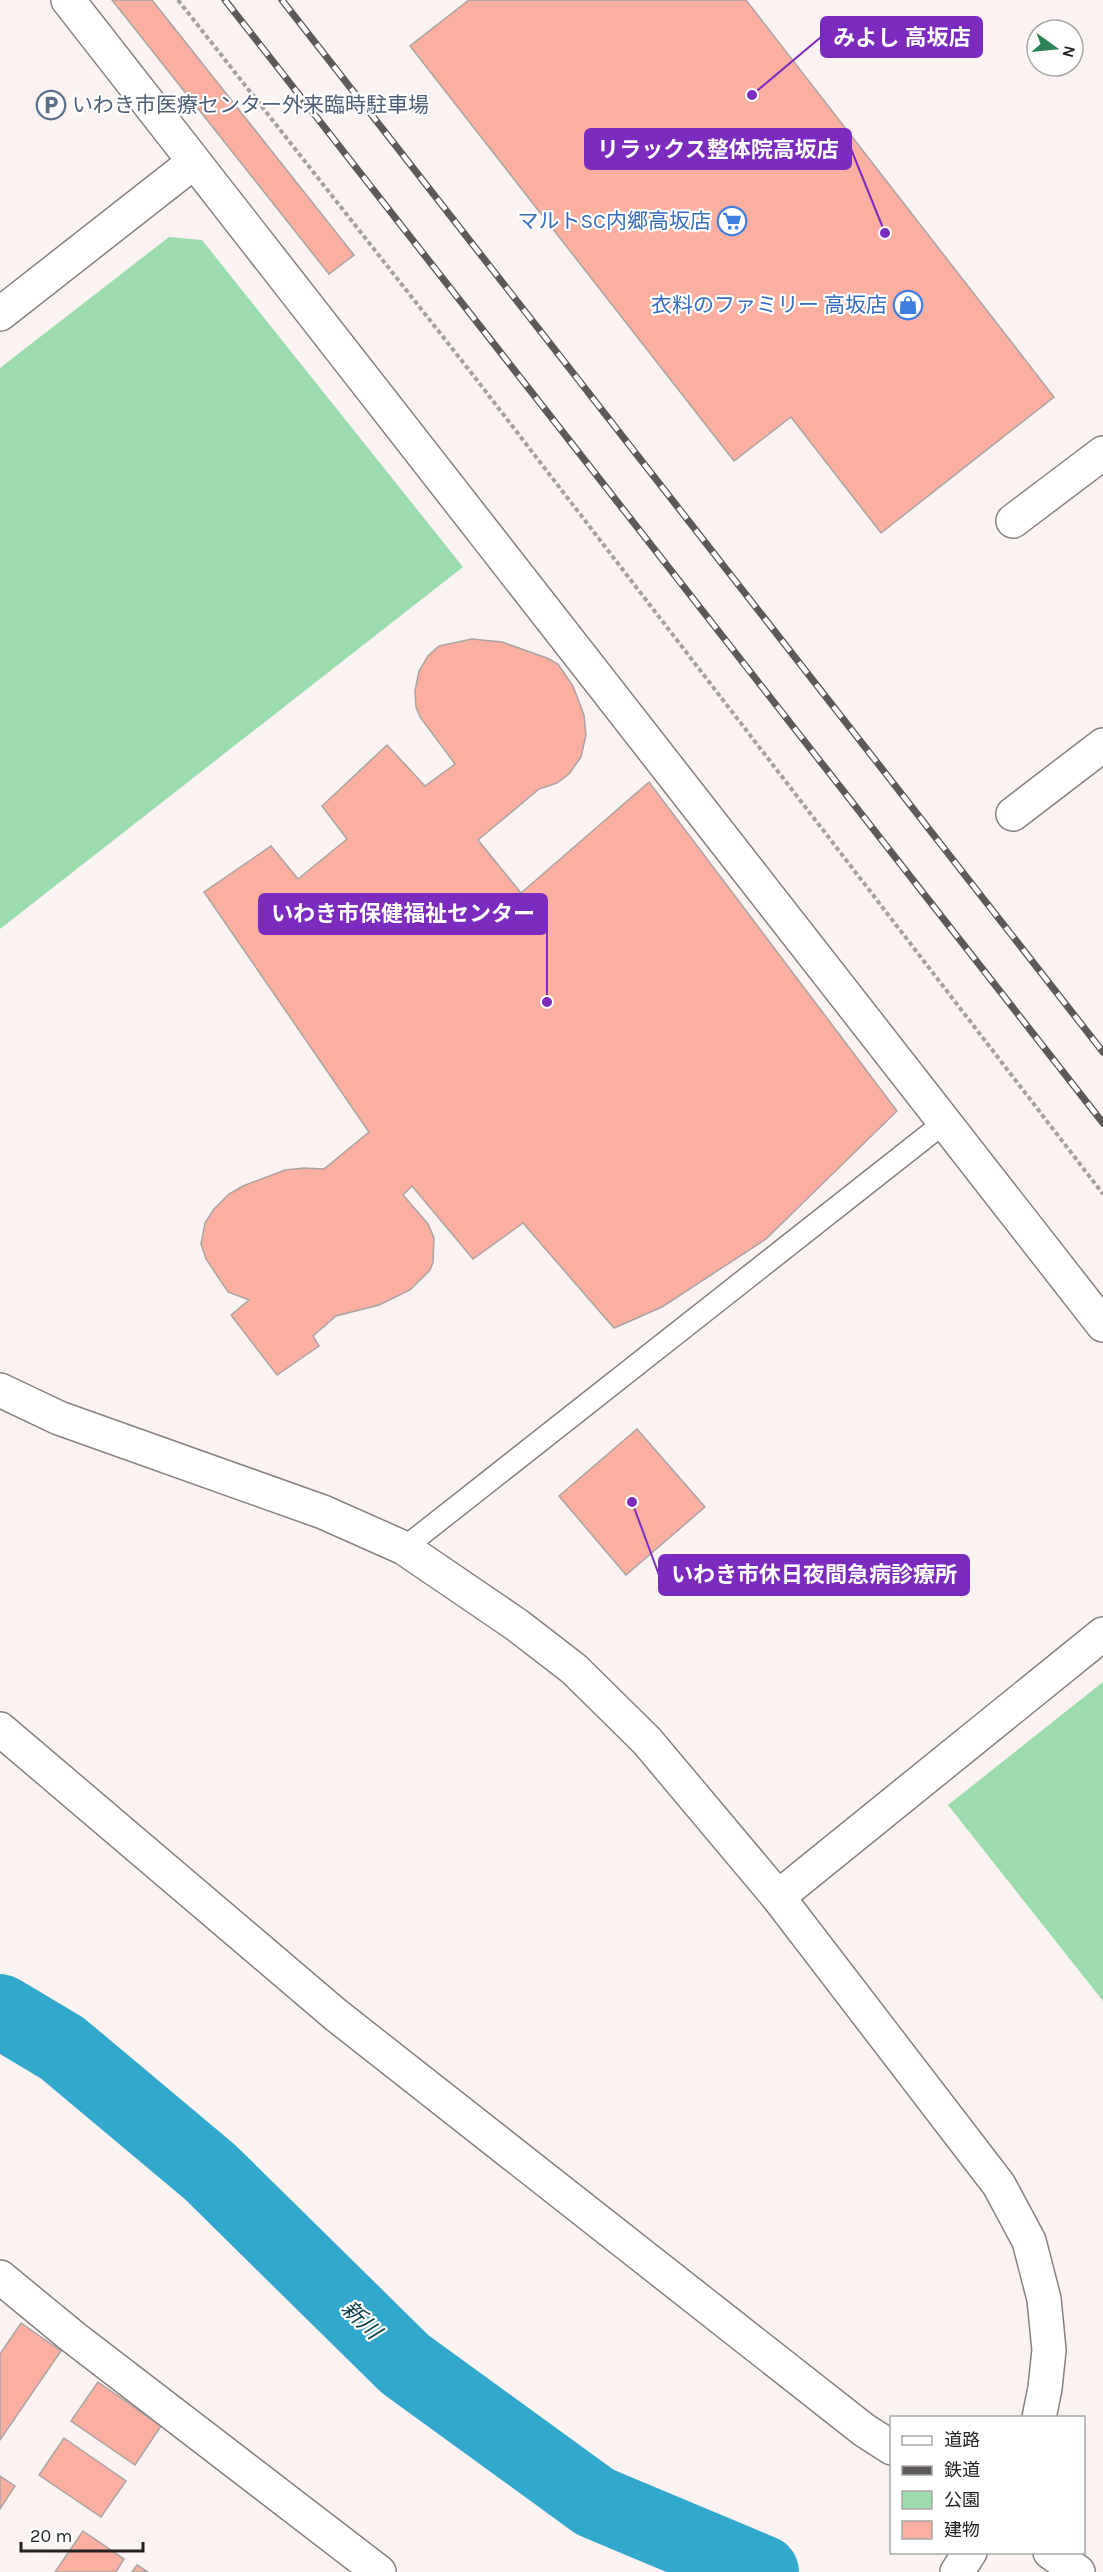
<svg xmlns="http://www.w3.org/2000/svg" width="1103" height="2572" font-family="Karla,'Noto Sans JP',sans-serif">
<style>
.green{fill:#9cdbad}
.lines{fill:none;stroke-linecap:round;stroke-linejoin:round}
.river{stroke:#32a9cc;stroke-width:74}
.building{fill:#faafa1;stroke:#aaa4a2;stroke-width:1.5}
.service-casing{stroke:#87817f;stroke-width:24}
.minor-casing{stroke:#87817f;stroke-width:36}
.tertiary-casing{stroke:#87817f;stroke-width:36}
.path{stroke:#a6a09f;stroke-width:4;stroke-dasharray:4.5 3;stroke-linecap:butt}
.service{stroke:#fff;stroke-width:21}
.minor{stroke:#fff;stroke-width:33}
.tertiary{stroke:#fff;stroke-width:33}
.rail-casing{stroke:#5d5958;stroke-width:7}
.rail{stroke:#fff;stroke-width:4.5;stroke-dasharray:14;stroke-linecap:butt}
.labels{text-anchor:middle;dominant-baseline:central;stroke-width:4.5;stroke-linejoin:round;paint-order:stroke}
.service-label{font-size:21px;fill:#4e5e75;stroke:#fff;text-anchor:start}
.shop-label{font-size:21px;fill:#366cbe;stroke:#fff;text-anchor:end}
.water-label{font-size:22px;font-style:italic;fill:#053a49;stroke:#fff}
.leader{fill:none;stroke:#7b2cbf;stroke-width:2}
.callout-dot{fill:#7b2cbf;stroke:#fff;stroke-width:2}
.callout{fill:#7b2cbf;stroke:#7b2cbf;stroke-width:2}
.callout-label{font-size:22px;text-anchor:middle;font-weight:bold;fill:#fff}
</style>
<rect width="100%" height="100%" fill="#fbf3f1"/>
<g class="green">
<path d="M169 237 202 240 463 567 0 929V368Z"/>
<path d="M1103 1682V2001L948 1805Z"/>
</g>
<g class="lines">
<path class="river" d="M0 2011 62 2048 210 2172 405 2364 595 2502 762 2572"/>
</g>
<g class="building">
<path d="M112 0H152L354 255 329 274Z"/>
<path d="M469 0H746L1054 397 881 533 791 417 734 461 410 46Z"/>
<path d="M472 639 502 642 547 658 558 664 573 686 584 715 586 735 581 757 569 774 557 783 539 789 478 840 521 893 649 782 897 1111 766 1239 662 1307 614 1328 523 1223 473 1259 412 1186 403 1195 428 1224 434 1238 433 1262 430 1270 410 1290 379 1305 336 1316 313 1336 319 1346 277 1375 231 1315 249 1300 228 1292 206 1259 201 1244 205 1223 214 1209 229 1194 243 1186 285 1170 304 1168 324 1169 369 1132 204 892 271 846 298 879 347 839 322 806 387 745 425 786 455 764 420 717 416 707 415 691 419 671 428 656 439 646Z"/>
<path d="M637 1429 705 1507 626 1575 559 1496Z"/>
<path d="M21 2323 61 2351 0 2440V2354Z"/>
<path d="M98 2382 161 2426 135 2465 71 2421Z"/>
<path d="M64 2438 126 2481 101 2517 39 2475Z"/>
<path d="M0 2476 15 2486 0 2509Z"/>
<path d="M83 2531 124 2559 116 2572H55Z"/>
<path d="M137 2565 148 2572H132Z"/>
</g>
<g class="lines">
<g class="service-casing">
<path id="service" d="M404 1548 945 1122"/>
</g>
<g class="minor-casing">
<g id="minor">
<path d="M1013 521 1103 453"/>
<path d="M1013 814 1103 745"/>
<path d="M0 1729 336 2015 864 2430 892 2448"/>
<path d="M0 2277 73 2337 379 2572"/>
<path d="M1050 2552 1078 2572"/>
</g>
</g>
<g class="tertiary-casing">
<g id="tertiary">
<path d="M68 0 1103 1325"/>
<path d="M0 314 194 162"/>
<path d="M0 1390 59 1418 323 1512 404 1548 517 1625 574 1669 647 1741 778 1897 999 2185 1029 2241 1044 2299 1049 2350 1045 2388 1039 2418"/>
<path d="M778 1897 1103 1634"/>
<path d="M957 2572 970 2552"/>
</g>
</g>
<path class="path" d="M178 0 473 375 1103 1194"/>
<use href="#service" class="service"/>
<use href="#minor" class="minor"/>
<use href="#tertiary" class="tertiary"/>
<g class="rail-casing">
<g id="rail">
<path d="M225 0 1103 1123"/>
<path d="M282 0 1103 1052"/>
</g>
</g>
<use href="#rail" class="rail"/>
</g>
<defs>
<g id="parking-ring" transform="scale(1.5)"><circle r="9.5" fill="#fff" stroke="#5c6f8a" stroke-width="1.5"/><path d="M-3.5-5.5H1a3.5 3.5 0 0 1 0 7H-1V5.5H-3.5ZM-1-3.4V-.6H.8a1.4 1.4 0 0 0 0-2.8Z" fill="#5c6f8a"/></g>
<g id="supermarket-ring" transform="scale(1.5)"><circle r="9.5" fill="#fff" stroke="#3f7fe0" stroke-width="1.5"/><path d="M-6-5.5h2.5l.6 2H6L4.5 2H-2.5L-4.4-4H-6ZM-1.5 3.2a1.3 1.3 0 1 0 .1 0ZM3 3.2a1.3 1.3 0 1 0 .1 0Z" fill="#3f7fe0"/></g>
<g id="shop-ring" transform="scale(1.5)"><circle r="9.5" fill="#fff" stroke="#3f7fe0" stroke-width="1.5"/><path d="M-5-2.5h2.3a2.7 3.5 0 0 1 5.4 0H5L5.5 6h-11ZM-1.5-2.5h3a1.5 2.3 0 0 0-3 0Z" fill="#3f7fe0"/></g>
</defs>
<g fill-rule="evenodd">
<use href="#parking-ring" x="51" y="105"/>
<use href="#supermarket-ring" x="732" y="221"/>
<use href="#shop-ring" x="908" y="305"/>
</g>
<g class="labels">
<g class="service-label">
<text x="72" y="105">いわき市医療センター外来臨時駐車場</text>
</g>
<g class="shop-label">
<text x="711" y="221">マルトSC内郷高坂店</text>
<text x="887" y="305">衣料のファミリー 高坂店</text>
</g>
<g class="water-label">
<text transform="translate(361 2320) rotate(44)">新川</text>
</g>
</g>
<path class="leader" d="M752 95L821 37M885 233L851 149M547 1002L547 914M632 1502L659 1575"/>
<g class="callout-dot">
<circle cx="752" cy="95" r="6"/>
<circle cx="885" cy="233" r="6"/>
<circle cx="547" cy="1002" r="6"/>
<circle cx="632" cy="1502" r="6"/>
</g>
<g class="callout">
<rect x="821" y="17" width="161" height="40" rx="6"/>
<rect x="585" y="129" width="266" height="40" rx="6"/>
<rect x="259" y="894" width="288" height="40" rx="6"/>
<rect x="659" y="1555" width="310" height="40" rx="6"/>
</g>
<g class="callout-label">
<text x="902" y="45">みよし 高坂店</text>
<text x="718" y="157">リラックス整体院高坂店</text>
<text x="403" y="921">いわき市保健福祉センター</text>
<text x="814" y="1582">いわき市休日夜間急病診療所</text>
</g>
<rect x="890" y="2416" width="195" height="138" fill="#ffffff" stroke="#a7a7a6" stroke-width="1.5"/>
<rect x="902" y="2436" width="30" height="9" fill="#ffffff" stroke="#a7a7a6" stroke-width="1.5"/>
<text x="944" y="2446" font-size="18" fill="#242221">道路</text>
<rect x="902" y="2466" width="30" height="9" fill="#5d5958" stroke="#a7a7a6" stroke-width="1.5"/>
<text x="944" y="2476" font-size="18" fill="#242221">鉄道</text>
<rect x="902" y="2491" width="30" height="18" fill="#9cdbad" stroke="#a7a7a6" stroke-width="1.5"/>
<text x="944" y="2506" font-size="18" fill="#242221">公園</text>
<rect x="902" y="2521" width="30" height="18" fill="#faafa1" stroke="#a7a7a6" stroke-width="1.5"/>
<text x="944" y="2536" font-size="18" fill="#242221">建物</text>
<g transform="translate(1055 48) rotate(105)"><circle r="28" fill="#ffffff" stroke="#a7a7a6" stroke-width="1.5"/>
<path d="M0-4.5L10 22L0 15L-10 22Z" fill="#2d8458"/>
<text y="-9" font-size="16" font-weight="bold" text-anchor="middle" fill="#242221">N</text>
</g>
<path d="M21 2542v9h122v-9" fill="none" stroke="#242221" stroke-width="3"/>
<text x="30" y="2542" font-size="18" fill="#242221" stroke="#ffffff" stroke-width="4.5" paint-order="stroke">20 m</text>
</svg>
